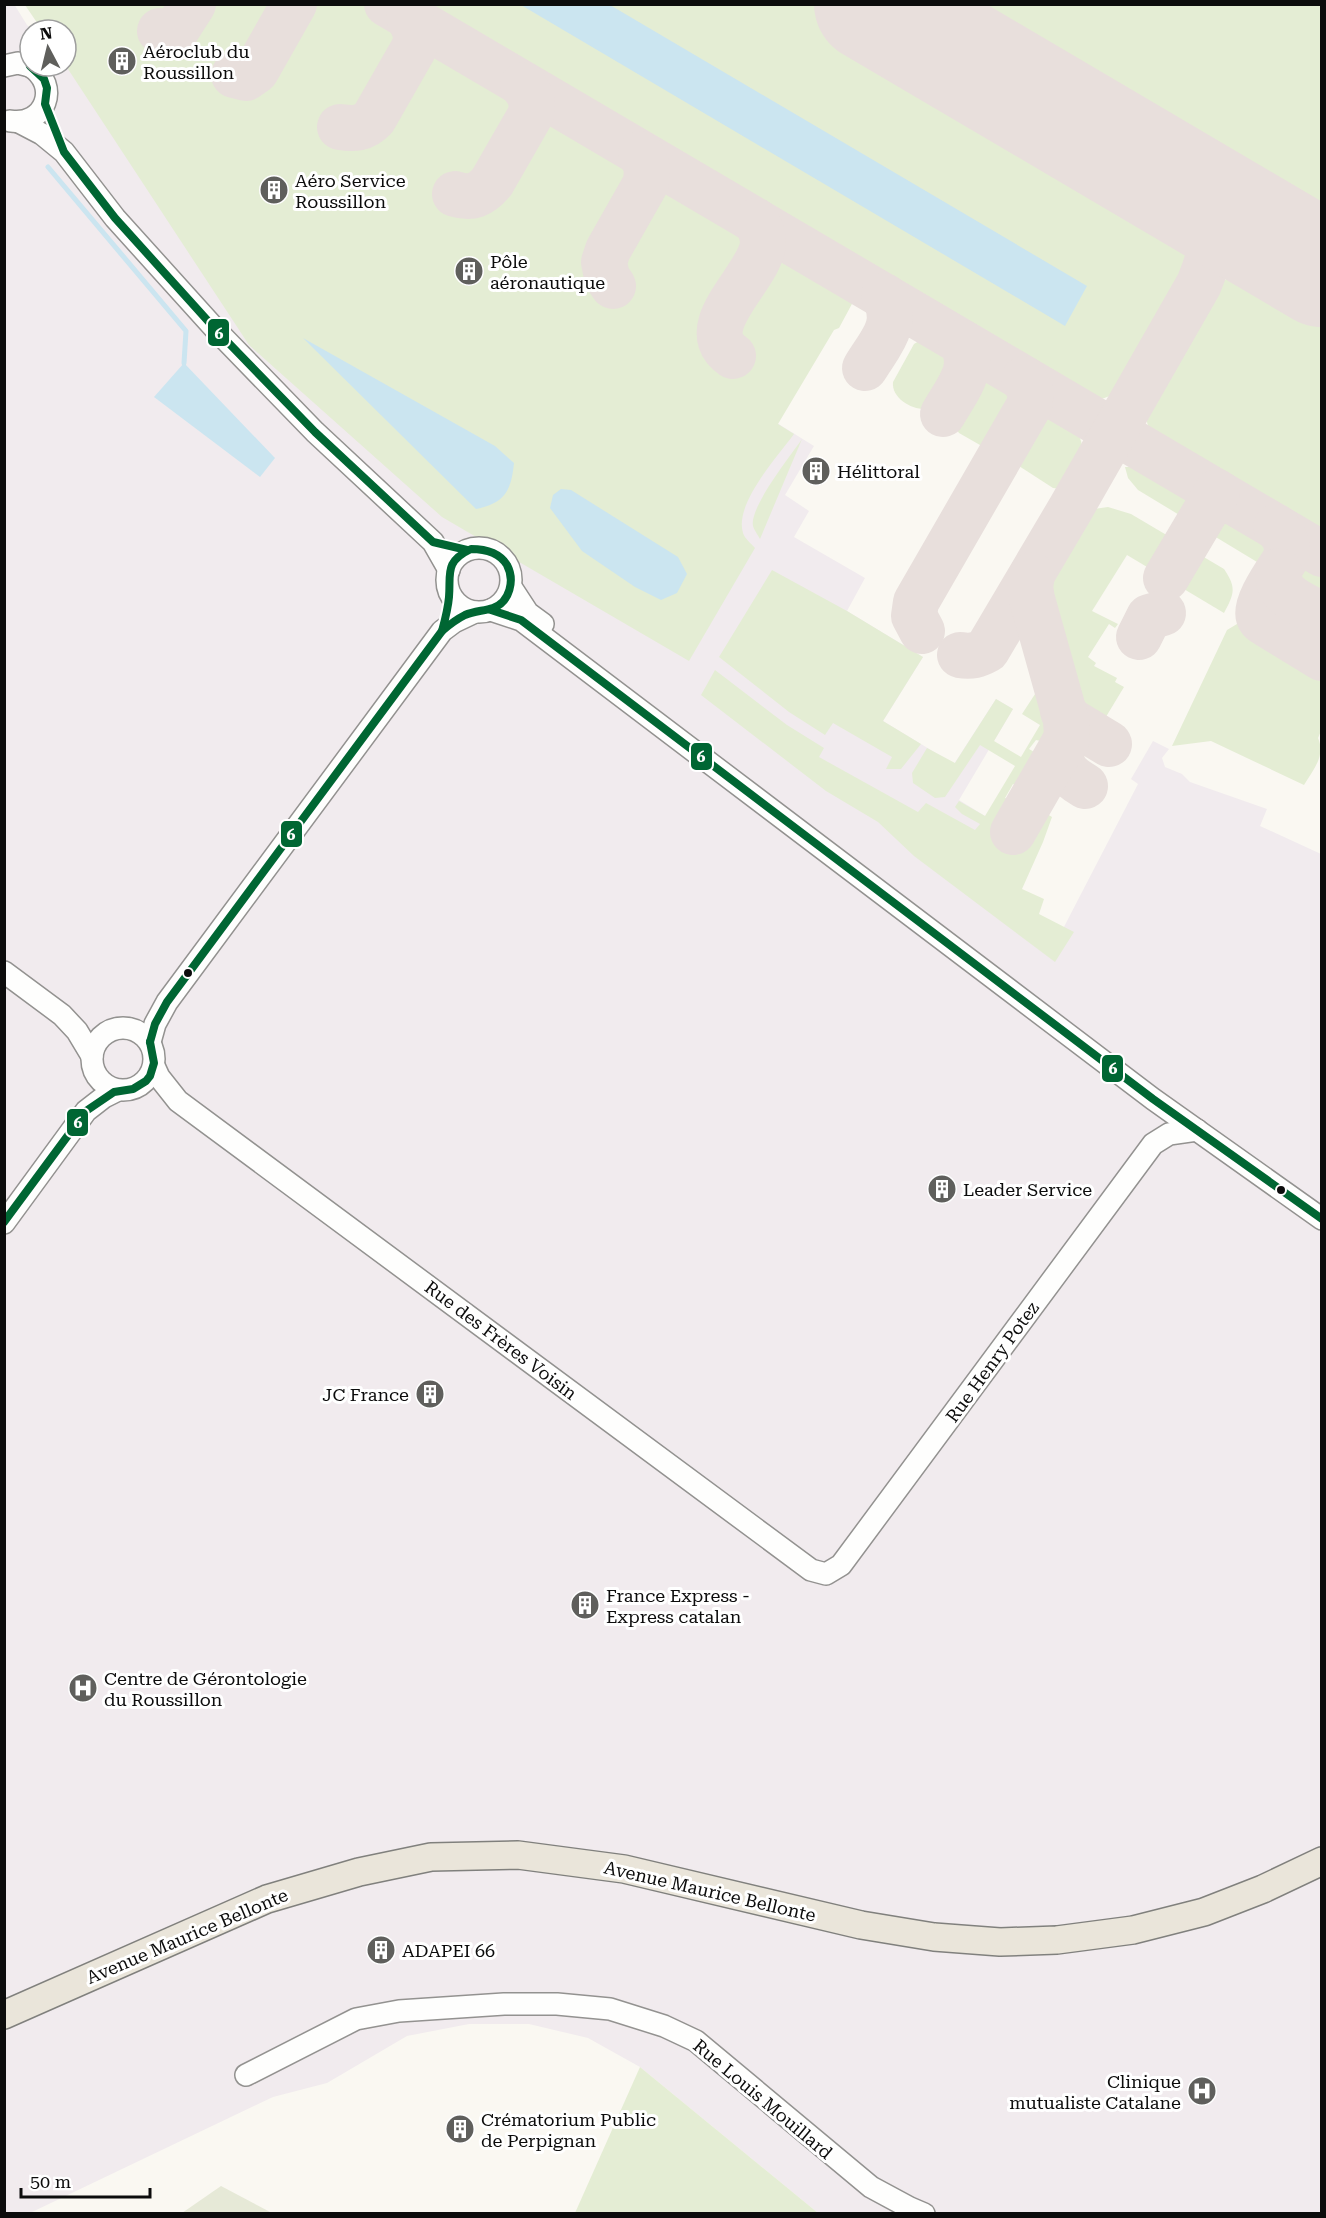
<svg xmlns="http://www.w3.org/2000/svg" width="1326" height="2218" font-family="'Roboto Serif',serif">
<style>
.industrial{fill:#f1ebee}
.green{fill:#e4edd4}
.cemetery{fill:#e6e9d7}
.water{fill:#cbe5f0}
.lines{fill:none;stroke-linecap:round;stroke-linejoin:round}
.stream{stroke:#cbe5f0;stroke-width:5}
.taxiway{stroke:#e8dfdc;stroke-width:46}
.runway{stroke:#e8dfdc;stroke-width:116}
.minor-casing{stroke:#939290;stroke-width:24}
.major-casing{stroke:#80807d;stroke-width:30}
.minor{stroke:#fefefd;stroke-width:21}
.major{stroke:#eae5da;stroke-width:27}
.bus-1-casing{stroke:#fff;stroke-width:12}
.bus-1{stroke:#063;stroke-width:8}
.bus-dot{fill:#0c0c0c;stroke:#fff;stroke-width:2}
.labels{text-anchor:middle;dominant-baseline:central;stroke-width:6;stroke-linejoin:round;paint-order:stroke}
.poi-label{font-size:18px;fill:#0c0c0c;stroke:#fff;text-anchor:start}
.street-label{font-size:18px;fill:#0c0c0c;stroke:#fff}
.line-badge{stroke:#fff;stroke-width:2}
.badge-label{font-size:16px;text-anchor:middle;font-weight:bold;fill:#fff}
</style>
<rect width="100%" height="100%" fill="#faf8f2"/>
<path class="industrial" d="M14 4 27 25 33 30H30V66H66L704 378 814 446 785 495 809 511 794 537 865 578 847 611 923 657 883 721 954 764 996 699 1013 709 959 800 985 816 1052 950 1138 784 1131 779 1153 741 1169 749 1162 758 1165 767 1182 774 1190 782 1267 809 1260 826 1321 854 1322 2213H818L640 2067 588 2038 529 2024H469L407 2036 327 2083 273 2097 30 2213 5 2214 4 5Z"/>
<g class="green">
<path d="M25 5H364L794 259 851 296 853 302 839 328 834 330 778 424 794 434C777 457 734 504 743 533 745 539 751 543 755 548L689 661 442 517 249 345 66 66V30H42Z"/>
<path d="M414 5H820L1154 201 1175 221 1183 233 1187 251V267L1185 281 1125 385C1111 398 1099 402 1079 399Z"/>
<path d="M918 5H1321V241Z"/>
<path d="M1260 271 1281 276 1321 299V539L1156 441C1146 425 1143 415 1149 397L1210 291C1225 277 1240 272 1260 271Z"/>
<path d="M924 338C940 342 956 350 955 368L932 408C917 413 891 400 893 382L914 344Z"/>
<path d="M983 376H994L1016 390 1019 400 997 442 991 445H980L959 433 954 426V421L977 379Z"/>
<path d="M1046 411C1086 414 1096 471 1062 489L1053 488 1019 466 1016 457 1041 414Z"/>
<path d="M802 439 760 539C758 535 754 530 753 526 749 508 791 455 802 439Z"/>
<path d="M1125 467H1143L1152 469 1275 544 1277 550 1269 563 1262 565 1138 490 1128 478Z"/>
<path d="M1108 507 1131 514 1224 569C1237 588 1234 594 1224 613L1127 555 1092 611 1118 624 1115 628 1109 624 1088 657 1096 663 1094 666 1117 678 1115 682 1124 687 1098 730 1081 720 1041 583 1079 517 1094 509Z"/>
<path d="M1302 563H1309L1321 570V601C1310 593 1290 587 1293 571Z"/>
<path d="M772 570 847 611 923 657 883 721 921 744 901 769H886L892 757 833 723 825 735 789 712 719 657Z"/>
<path d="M1277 600 1321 626V643L1275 616 1273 610Z"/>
<path d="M1024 612 1054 725 1055 735 1045 742 1036 740 1029 749 1041 756 1023 789 1013 784 1005 798 1020 803 1007 829 1017 834 1034 806 1052 817 1043 842 1022 889 1044 899 1039 914 1074 932 1055 962 914 856 878 822 826 791 701 695 715 670 787 725 824 748 819 757 918 812 926 803 975 830 980 824 962 814 955 807 959 801 985 816 1015 766 980 745 945 797 935 798 913 783 912 773 927 748 955 763 996 699 1013 709 994 741 1021 757 1040 725 1022 714 1039 688 1023 628Z"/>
<path d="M1237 624H1246L1321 670V731L1318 738C1326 756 1313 770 1304 785L1211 741 1172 746 1227 630Z"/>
<path d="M640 2067 818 2213H575Z"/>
</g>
<path class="cemetery" d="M221 2186 272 2213H182Z"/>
<g class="water">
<path d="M521 5H610L1087 286 1065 326Z"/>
<path d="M303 338 495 446 514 463C511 491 505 503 476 509Z"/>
<path d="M184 363 275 458 260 477 154 397Z"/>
<path d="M561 489 571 490 678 557 687 574 677 593 661 600 635 587 582 551 550 508 553 495Z"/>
</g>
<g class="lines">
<path class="stream" d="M48 167 186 331 184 363"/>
<g class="taxiway">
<path d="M387 4 1322 554"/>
<path d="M160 31 168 33 175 32 193 4"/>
<path d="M234 75 246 78 256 71 294 4"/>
<path d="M340 127C354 129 364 129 374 118L414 48 417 35 409 17"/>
<path d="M455 194C472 199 481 195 492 182L531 114 532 99 523 85"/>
<path d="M613 286 607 277 604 262 608 250 646 183 647 167 641 154"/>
<path d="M733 356C691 327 761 277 763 243 763 234 760 228 756 221"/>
<path d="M865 368C880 343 900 325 884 296"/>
<path d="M943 414C955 392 978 368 961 342"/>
<path d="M1276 527C1286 537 1289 546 1285 560 1278 571 1251 608 1260 619 1262 622 1265 623 1268 625L1322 658"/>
<path d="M1279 571C1275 596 1303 604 1322 615"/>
<path d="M1166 578 1217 492"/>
<path d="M922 631 914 616 916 602 1029 406 1031 393 1024 379"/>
<path d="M1139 637 1149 617 1163 613"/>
<path d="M960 655C971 657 978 655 987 650L1071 508 1199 284C1225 219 1212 215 1161 175"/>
<path d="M1063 711 1071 721 1109 744"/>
<path d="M1063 745C1057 766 1068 776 1085 786"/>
<path d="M1013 832 1067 738 1066 720 1032 599 1030 587 1032 575"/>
</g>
<path class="runway" d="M872 4 1322 269"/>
<g class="minor-casing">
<g id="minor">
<path d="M4 66 18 63 30 66"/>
<path d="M10 121C45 127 61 85 30 66"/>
<path d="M19 122 42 134 64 152 115 218 217 331 315 432 433 542 449 570"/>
<circle cx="479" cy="580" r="32"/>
<path d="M511 587 528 613 543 624"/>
<path d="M491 610 521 620 1153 1099 1322 1219"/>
<path d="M4 972 62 1015 77 1031 92 1056"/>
<circle cx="123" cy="1059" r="31"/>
<path d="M150 1042 155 1024 167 1002 442 631 454 622 475 612"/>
<path d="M154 1066 159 1077 178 1101 811 1570 826 1574 841 1565 1153 1144 1169 1134 1197 1130"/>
<path d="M4 1223 86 1111 104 1097 118 1090"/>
<path d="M246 2075 356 2019 399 2011 504 2004H557L610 2009 664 2026 696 2041 871 2187 910 2208 924 2214"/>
</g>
</g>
<g class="major-casing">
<path id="major" d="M4 2015 267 1899 359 1872 431 1857 518 1855 624 1869 861 1925 934 1937 1000 1942 1057 1940 1133 1930 1204 1912 1263 1889 1322 1861"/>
</g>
<use href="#minor" class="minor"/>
<use href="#major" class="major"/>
<g class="bus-1-casing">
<g id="bus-1">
<path d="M30 66 44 79 47 88 45 104 64 152 115 218 217 331 315 432 433 542 467 550"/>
<path d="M471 549C485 549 499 552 507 565 515 580 510 602 493 608 484 611 474 611 465 615 457 619 449 625 442 631 445 620 448 609 449 597 451 573 444 562 471 549Z"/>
<path d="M491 610 521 620 1153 1099 1322 1219"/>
<path d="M150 1042 155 1024 167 1002 442 631"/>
<path d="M4 1222 86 1111 114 1092 133 1089 146 1081 150 1076 154 1063 150 1042"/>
</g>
</g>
<use href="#bus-1" class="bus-1"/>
</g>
<defs>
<g id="building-disc" transform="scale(1.5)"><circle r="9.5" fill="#5f5f5c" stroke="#fff"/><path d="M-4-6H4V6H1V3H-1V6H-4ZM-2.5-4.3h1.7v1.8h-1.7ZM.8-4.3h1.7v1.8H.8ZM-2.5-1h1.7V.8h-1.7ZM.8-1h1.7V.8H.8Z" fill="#fff"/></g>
<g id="hospital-disc" transform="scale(1.5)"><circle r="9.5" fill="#5f5f5c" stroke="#fff"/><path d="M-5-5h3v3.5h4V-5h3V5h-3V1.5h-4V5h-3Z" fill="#fff"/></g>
</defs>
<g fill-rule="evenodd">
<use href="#building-disc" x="122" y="61"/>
<use href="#building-disc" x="274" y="190"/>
<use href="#building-disc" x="469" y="271"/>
<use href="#building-disc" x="816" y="471"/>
<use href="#building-disc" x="942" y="1189"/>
<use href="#building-disc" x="430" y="1394"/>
<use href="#building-disc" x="585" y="1605"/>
<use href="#hospital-disc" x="83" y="1688"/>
<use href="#building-disc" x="381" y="1950"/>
<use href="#hospital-disc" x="1202" y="2091"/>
<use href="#building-disc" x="460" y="2129"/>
</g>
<g class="bus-dot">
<circle cx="188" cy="973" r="5"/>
<circle cx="1281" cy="1190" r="5"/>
</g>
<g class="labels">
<g class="poi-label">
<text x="143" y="51">Aéroclub du<tspan x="143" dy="21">Roussillon</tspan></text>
<text x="295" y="180">Aéro Service<tspan x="295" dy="21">Roussillon</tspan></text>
<text x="490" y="261">Pôle<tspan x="490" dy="21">aéronautique</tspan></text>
<text x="837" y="471">Hélittoral</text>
<text x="963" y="1189">Leader Service</text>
<text x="409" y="1394" text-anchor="end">JC France</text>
<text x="606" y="1595">France Express -<tspan x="606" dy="21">Express catalan</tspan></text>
<text x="104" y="1678">Centre de Gérontologie<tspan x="104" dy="21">du Roussillon</tspan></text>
<text x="402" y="1950">ADAPEI 66</text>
<text x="1181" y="2081" text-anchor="end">Clinique<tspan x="1181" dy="21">mutualiste Catalane</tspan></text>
<text x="481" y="2119">Crématorium Public<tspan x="481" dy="21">de Perpignan</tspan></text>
</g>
<g class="street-label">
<text transform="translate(501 1340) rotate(37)">Rue des Frères Voisin</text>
<text transform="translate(992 1362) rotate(-54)">Rue Henry Potez</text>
<text transform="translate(710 1891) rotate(13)">Avenue Maurice Bellonte</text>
<text transform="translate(187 1936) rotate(-23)">Avenue Maurice Bellonte</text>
<text transform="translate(763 2099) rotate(40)">Rue Louis Mouillard</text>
</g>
</g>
<g class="line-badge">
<rect x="207" y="318" width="23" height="29" rx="6" fill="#063"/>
<rect x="690" y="742" width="23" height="29" rx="6" fill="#063"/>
<rect x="280" y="820" width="23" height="28" rx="6" fill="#063"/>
<rect x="1101" y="1054" width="23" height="29" rx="6" fill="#063"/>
<rect x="66" y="1108" width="23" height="29" rx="6" fill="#063"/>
</g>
<g class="badge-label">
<text x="219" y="339">6</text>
<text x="701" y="762">6</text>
<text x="291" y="840">6</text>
<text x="1113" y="1074">6</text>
<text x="78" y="1128">6</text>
</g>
<rect width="1326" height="2218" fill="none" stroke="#0c0c0c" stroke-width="12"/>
<g transform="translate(48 48) rotate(353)"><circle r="28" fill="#ffffff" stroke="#9e9e9e" stroke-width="1.5"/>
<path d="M0-4.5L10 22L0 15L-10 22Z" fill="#5f5f5c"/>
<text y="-9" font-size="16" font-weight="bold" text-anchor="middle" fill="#0c0c0c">N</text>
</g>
<path d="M21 2188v9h129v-9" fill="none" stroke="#0c0c0c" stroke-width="3"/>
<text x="30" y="2188" font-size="18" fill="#0c0c0c" stroke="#ffffff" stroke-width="4.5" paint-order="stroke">50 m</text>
</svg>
